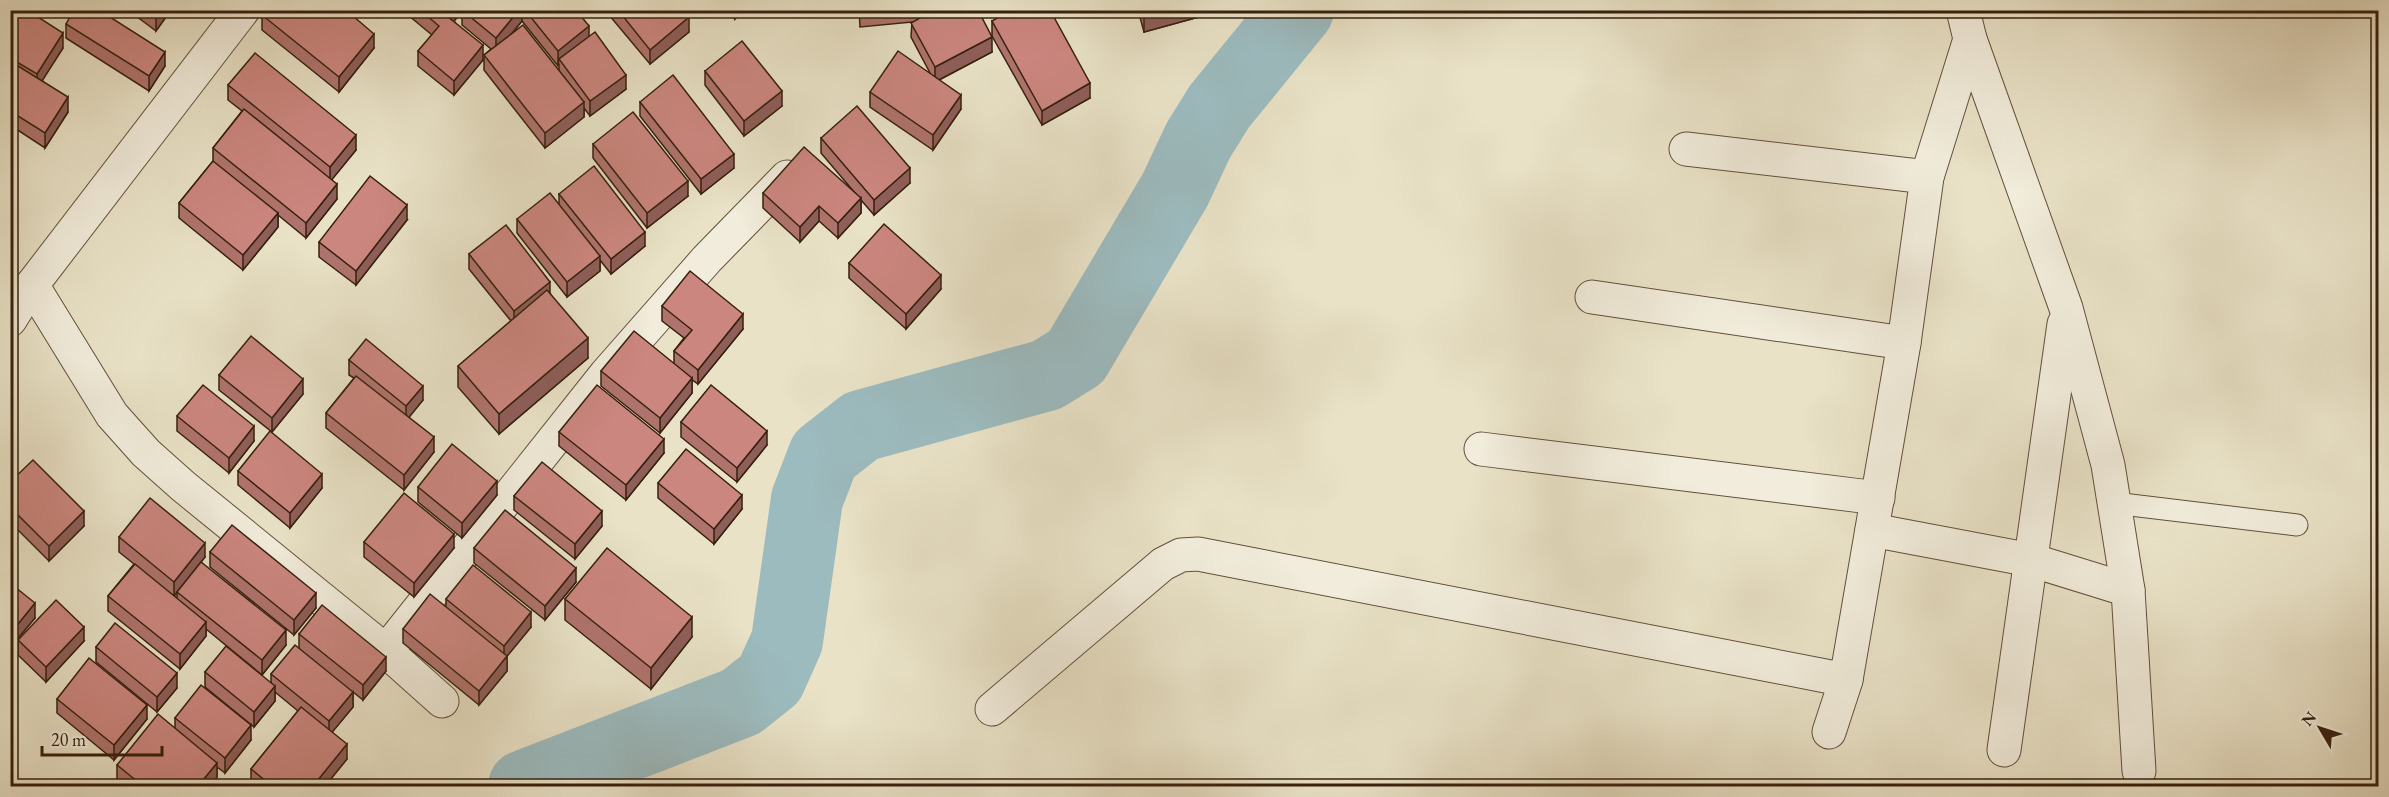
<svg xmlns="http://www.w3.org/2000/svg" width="2389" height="797" font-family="'EB Garamond',serif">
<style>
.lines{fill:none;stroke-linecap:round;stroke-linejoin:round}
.river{stroke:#9cbbbf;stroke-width:72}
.service-casing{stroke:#63503c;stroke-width:23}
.minor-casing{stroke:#63503c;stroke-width:35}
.tertiary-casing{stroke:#63503c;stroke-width:35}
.service{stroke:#f1ecdb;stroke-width:21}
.minor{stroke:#f1ecdb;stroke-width:33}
.tertiary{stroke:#f1ecdb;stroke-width:33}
.wall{fill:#af736d;stroke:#36200e;stroke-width:1.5;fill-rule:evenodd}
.shaded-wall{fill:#8e5e59;stroke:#36200e;stroke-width:1.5}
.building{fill:#cb867f;stroke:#36200e;stroke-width:1.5}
</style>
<rect width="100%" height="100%" fill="#e9e2c7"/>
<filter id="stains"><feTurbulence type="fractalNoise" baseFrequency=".00333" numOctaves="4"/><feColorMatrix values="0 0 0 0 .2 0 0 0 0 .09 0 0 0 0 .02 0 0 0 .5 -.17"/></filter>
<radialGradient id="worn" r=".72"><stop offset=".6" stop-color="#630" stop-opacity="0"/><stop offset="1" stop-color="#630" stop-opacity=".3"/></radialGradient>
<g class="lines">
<path class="river" d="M524 786 741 702 770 679 787 641 807 499 824 455 861 426 1047 375 1076 357 1175 190 1198 141 1219 107 1298 10"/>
<g class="service-casing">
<path id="service" d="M2114 503 2297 525"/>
</g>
<g class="minor-casing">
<g id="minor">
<path d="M1963 10 1970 39 2066 308 2108 465 2128 590 2139 771"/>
<path d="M1686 149 1927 177"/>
<path d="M32 285 112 415 146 453 183 486 386 651 442 701"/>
<path d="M1592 297 1904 343"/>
<path d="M1481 449 1878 498"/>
<path d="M1872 530 2031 560 2128 590"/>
<path d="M386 651 606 374 707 259 787 177"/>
<path d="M992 709 1163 564 1181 555 1198 554 1846 680 1904 343 1927 177 1970 39"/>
<path d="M1829 732 1846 680"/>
<path d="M2004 750 2064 324"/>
</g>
</g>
<g class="tertiary-casing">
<path id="tertiary" d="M10 320 32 285 243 10"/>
</g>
<use href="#service" class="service"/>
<use href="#minor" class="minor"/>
<use href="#tertiary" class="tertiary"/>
</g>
<g class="wall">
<path d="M10 10 63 48 42 80 68 112 45 148 10 125Z"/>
<path d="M128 10H171L156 31Z"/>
<path d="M402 10H576L589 37 626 89 590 116 584 108V117L545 148 484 70V55L491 49 462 25V11L454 21 483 60 454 95 418 66V51L432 35ZM522 21 558 66 559 65V70L513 32Z"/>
<path d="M591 10H605L598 17Z"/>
<path d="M609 10H683L689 32 650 64 609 15Z"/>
<path d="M724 10H742L735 19Z"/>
<path d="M859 10H978L992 52 939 80 961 109 933 150 870 107V92L930 73 911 37 912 22 860 27Z"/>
<path d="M1138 10H1199V17L1144 32Z"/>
<path d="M101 12 165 66 149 91 66 38V24Z"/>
<path d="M262 15 374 48 339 92 262 30Z"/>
<path d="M992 21 1090 98 1042 125 992 36Z"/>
<path d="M705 71 782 106 744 136 705 85Z"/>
<path d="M228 85 356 150 332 179 337 199 306 238 278 215V227L243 270 179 218V203L213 161V148L242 111 228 100Z"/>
<path d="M640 102 734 168 701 194 640 116Z"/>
<path d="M821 138 910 183 874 215 861 200V213L838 238 819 221 800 242 763 208V193H855L821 153Z"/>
<path d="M593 144 688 196 647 228 593 158Z"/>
<path d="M559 194 645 246 611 274 600 260V271L567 297 517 233V219L559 205Z"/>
<path d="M407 220 356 285 319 257V242Z"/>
<path d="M469 254 550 293 588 358 499 434 458 387V366L511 321 469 269Z"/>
<path d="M849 263 941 289 906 329 849 278Z"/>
<path d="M662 306 743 329 698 384 692 380V393L660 433 601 386V371L674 363V351L684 338 662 321Z"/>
<path d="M349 360 423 400 409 417 434 452 404 490 326 428V413L354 378 349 375Z"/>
<path d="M219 375 303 394 272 432 219 390Z"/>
<path d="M177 416 254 441 229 473 177 431Z"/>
<path d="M681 422 767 445 737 482 681 437Z"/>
<path d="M559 432 664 453 626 500 559 446Z"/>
<path d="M238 471 322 488 290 528 238 485Z"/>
<path d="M10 482 84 526 49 561 10 522Z"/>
<path d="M658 483 742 509 714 544 658 498Z"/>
<path d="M418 487 497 495 462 538 418 502Z"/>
<path d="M514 496 602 526 575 559 514 510Z"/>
<path d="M119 537 205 557 201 562 286 645 262 675 206 629V636L180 669 108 611V596L134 564 119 552ZM177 592V598L174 596Z"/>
<path d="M364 542 454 548 414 597 364 557Z"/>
<path d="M474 548 576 582 545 620 474 563Z"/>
<path d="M210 552 316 608 294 635 210 567Z"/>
<path d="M10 583 35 618 14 643 10 640Z"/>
<path d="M446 599 531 627 507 656V671L479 705 403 643V629L446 607Z"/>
<path d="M565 599 692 637 651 689 565 620Z"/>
<path d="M299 634 386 671 363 700 353 692V707L332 732 347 759 325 786H254L251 784V769L298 711 275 692V701L254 727 205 687V672L271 683V674L299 648Z"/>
<path d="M18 640 84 641 46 682 18 655Z"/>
<path d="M96 647 177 688 157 712 96 662Z"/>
<path d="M57 699 147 719 114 760 57 713Z"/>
<path d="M175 718 251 740 225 773 217 767V777L210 786H125L117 780V765L175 728Z"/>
</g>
<g class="shaded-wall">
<path d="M160 10H171L156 31V16Z"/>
<path d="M451 10H463L447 30V16Z"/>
<path d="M519 10H522V21L496 53V38Z"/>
<path d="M598 10H605L598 17Z"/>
<path d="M735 10H742L735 19Z"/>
<path d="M1170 10H1199V17L1144 32V18Z"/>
<path d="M689 17V32L650 64V50Z"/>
<path d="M589 26V41L559 59 558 66V51Z"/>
<path d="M63 33V48L37 89V74Z"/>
<path d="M374 34V48L339 92V77Z"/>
<path d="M992 37V52L935 82V67Z"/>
<path d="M483 45V60L454 95V81Z"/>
<path d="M165 52V66L149 91V76Z"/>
<path d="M626 75V89L590 116V101Z"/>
<path d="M1090 83V98L1042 125V111Z"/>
<path d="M782 91V106L744 136V121Z"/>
<path d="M961 95V109L933 150V135Z"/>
<path d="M68 97V112L45 148V133Z"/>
<path d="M584 102V117L545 148V133Z"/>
<path d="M356 135V150L330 182V167Z"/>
<path d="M734 154V168L701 194V179Z"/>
<path d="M910 168V183L874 215V200Z"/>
<path d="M688 181V196L647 228V213Z"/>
<path d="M337 184V199L306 238V223Z"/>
<path d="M861 198V213L838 238V223Z"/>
<path d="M407 205V220L356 285V271Z"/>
<path d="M819 206V221L800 242V227Z"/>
<path d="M278 213V227L243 270V255Z"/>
<path d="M645 232V246L611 274V259Z"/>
<path d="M600 256V271L567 297V282Z"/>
<path d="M941 275V289L906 329V314Z"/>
<path d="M550 282V297L514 325V311Z"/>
<path d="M743 314V329L698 384V370Z"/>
<path d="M588 338V358L499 434V414Z"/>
<path d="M692 378V393L660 433V418Z"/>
<path d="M303 379V394L272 432V418Z"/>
<path d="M423 386V400L406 421V406Z"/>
<path d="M254 426V441L229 473V458Z"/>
<path d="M767 431V445L737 482V468Z"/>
<path d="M434 437V452L404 490V475Z"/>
<path d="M664 439V453L626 500V485Z"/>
<path d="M322 474V488L290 528V513Z"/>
<path d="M497 481V495L462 538V523Z"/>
<path d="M742 495V509L714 544V529Z"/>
<path d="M84 511V526L49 561V546Z"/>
<path d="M602 511V526L575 559V544Z"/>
<path d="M454 534V548L414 597V583Z"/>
<path d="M205 543V557L174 596V582Z"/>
<path d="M576 568V582L545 620V606Z"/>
<path d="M316 593V608L294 635V620Z"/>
<path d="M35 603V618L14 643V629Z"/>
<path d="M531 612V627L504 660V646Z"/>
<path d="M692 617V637L651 689V668Z"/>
<path d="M206 622V636L180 669V654Z"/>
<path d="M84 627V641L46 682V667Z"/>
<path d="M286 630V645L262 675V660Z"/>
<path d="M507 656V671L479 705V691Z"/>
<path d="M386 657V671L363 700V685Z"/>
<path d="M177 673V688L157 712V697Z"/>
<path d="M275 686V701L254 727V712Z"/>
<path d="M353 692V707L329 736V721Z"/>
<path d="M147 705V719L114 760V745Z"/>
<path d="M251 725V740L225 773V758Z"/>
<path d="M347 744V759L325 786H313Z"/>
<path d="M217 763V777L210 786H198Z"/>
</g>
<g class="building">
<path d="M10 10H27L63 33 37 74 10 58Z"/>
<path d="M74 10H99L165 52 149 76 66 24Z"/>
<path d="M149 10H160L156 16Z"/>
<path d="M266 10H346L374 34 339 77 262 15Z"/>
<path d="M420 10H451L447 16 483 45 454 81 418 51 439 26Z"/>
<path d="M462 10H519L496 38Z"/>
<path d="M525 10H576L589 26 558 51Z"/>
<path d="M618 10H683L689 17 650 50Z"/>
<path d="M860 10H879L860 12Z"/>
<path d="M934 10H978L992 37 935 67 911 23Z"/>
<path d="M1010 10H1050L1090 83 1042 111 992 21Z"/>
<path d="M1142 10H1170L1144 18Z"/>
<path d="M523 25 584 102 545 133 484 55Z"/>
<path d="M595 32 626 75 590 101 559 59Z"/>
<path d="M742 41 782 91 744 121 705 71Z"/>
<path d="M898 51 961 95 933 135 870 92Z"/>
<path d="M255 53 356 135 330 167 228 85Z"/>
<path d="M10 61 68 97 45 133 10 111Z"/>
<path d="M673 75 734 154 701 179 640 102Z"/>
<path d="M857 106 910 168 874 200 821 138Z"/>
<path d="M244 109 337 184 306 223 213 148Z"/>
<path d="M633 112 688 181 647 213 593 144Z"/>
<path d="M804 147 861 198 838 223 819 206 800 227 763 193Z"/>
<path d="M213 161 278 213 243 255 179 203Z"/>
<path d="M594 166 645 232 611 259 559 194Z"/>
<path d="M370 176 407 205 356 271 319 242Z"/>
<path d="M550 193 600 256 567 282 517 219Z"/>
<path d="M884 224 941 275 906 314 849 263Z"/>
<path d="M506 225 550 282 514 311 469 254Z"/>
<path d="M690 271 743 314 698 370 674 351 692 330 662 306Z"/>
<path d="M547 290 588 338 499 414 458 366Z"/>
<path d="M634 331 692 378 660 418 601 371Z"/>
<path d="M251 336 303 379 272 418 219 375Z"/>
<path d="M366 339 423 386 406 406 349 360Z"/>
<path d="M356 376 434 437 404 475 326 413Z"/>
<path d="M203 385 254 426 229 458 177 416Z"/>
<path d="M597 385 664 439 626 485 559 432Z"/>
<path d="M711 385 767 431 737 468 681 422Z"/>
<path d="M270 431 322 474 290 513 238 471Z"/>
<path d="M452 444 497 481 462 523 418 487Z"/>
<path d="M686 449 742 495 714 529 658 483Z"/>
<path d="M33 460 84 511 49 546 10 507V482Z"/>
<path d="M542 462 602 511 575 544 514 496Z"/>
<path d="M404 493 454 534 414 583 364 542Z"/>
<path d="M150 498 205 543 174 582 119 537Z"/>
<path d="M505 510 576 568 545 606 474 548Z"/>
<path d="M232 525 316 593 294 620 210 552Z"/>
<path d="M607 548 692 617 651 668 565 599Z"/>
<path d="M201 562 286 630 262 660 177 592Z"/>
<path d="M135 564 206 622 180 654 108 596Z"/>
<path d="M473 565 531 612 504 646 446 599Z"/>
<path d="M10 583 35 603 14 629 10 626Z"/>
<path d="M430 594 507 656 479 691 403 629Z"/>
<path d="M56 600 84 627 46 667 18 640Z"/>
<path d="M322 605 386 657 363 685 299 634Z"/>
<path d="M115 623 177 673 157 697 96 647Z"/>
<path d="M295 645 353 692 329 721 271 674Z"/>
<path d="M226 646 275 686 254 712 205 672Z"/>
<path d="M89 658 147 705 114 745 57 699Z"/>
<path d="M201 685 251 725 225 758 175 718Z"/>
<path d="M301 707 347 744 313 786H272L251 769Z"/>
<path d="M158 714 217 763 198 786H143L117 765Z"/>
</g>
<rect width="2389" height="797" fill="none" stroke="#e9e2c7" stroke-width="36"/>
<rect x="12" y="12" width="2365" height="773" fill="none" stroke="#36200e" stroke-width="3"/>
<rect x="18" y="18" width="2353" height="761" fill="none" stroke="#36200e" stroke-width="1.5"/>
<g transform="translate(2320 728) rotate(309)" stroke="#f1ecdb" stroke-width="4.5" paint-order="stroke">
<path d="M0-4.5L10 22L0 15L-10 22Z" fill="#36200e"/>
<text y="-9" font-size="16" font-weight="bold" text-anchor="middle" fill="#36200e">N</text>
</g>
<path d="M42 746v9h120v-9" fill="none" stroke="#36200e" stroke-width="3"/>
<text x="51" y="746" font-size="18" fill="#36200e" stroke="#f1ecdb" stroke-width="4.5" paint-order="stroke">20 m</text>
<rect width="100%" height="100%" filter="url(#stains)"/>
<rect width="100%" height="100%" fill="url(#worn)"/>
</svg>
